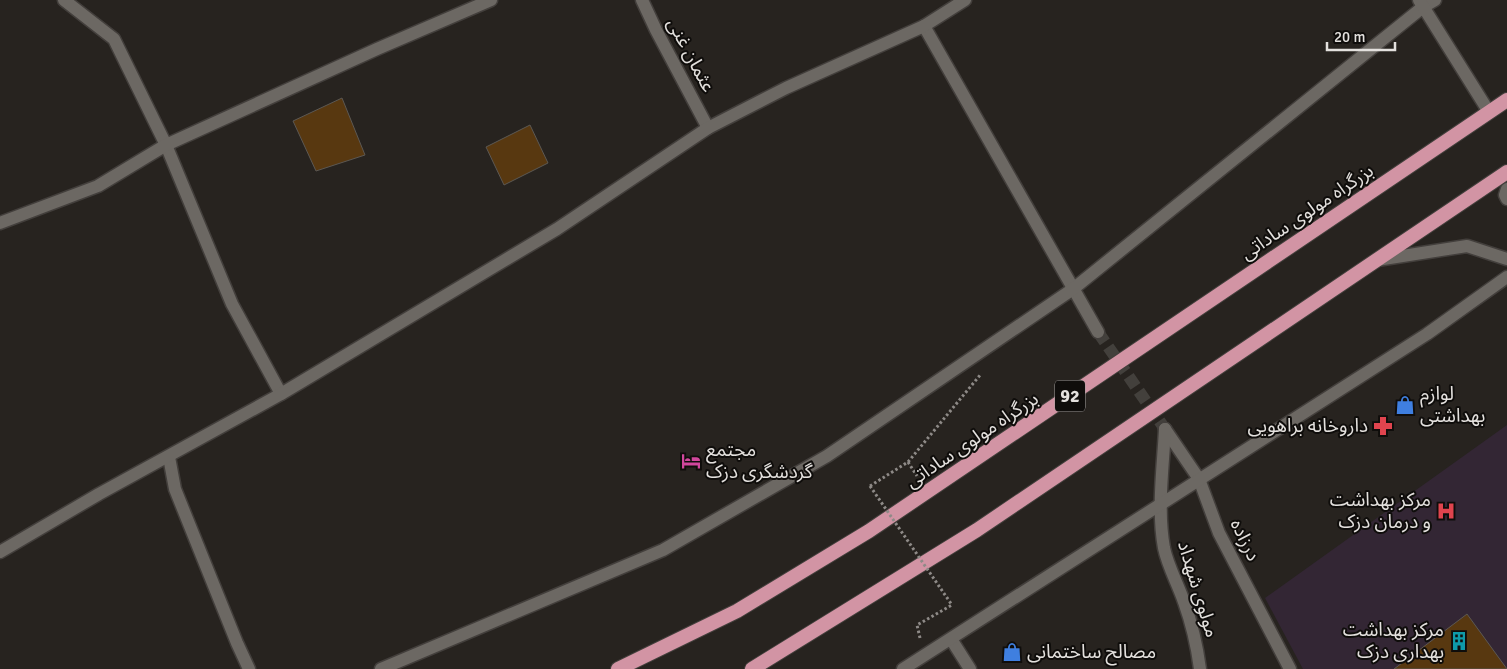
<svg xmlns="http://www.w3.org/2000/svg" width="1507" height="669" font-family="Signika,'Noto Sans Arabic',sans-serif">
<style>
.medical{fill:#332634}
.building{fill:#583810;stroke:#5c5853}
.lines{fill:none;stroke-linecap:round;stroke-linejoin:round}
.minor-tunnel{stroke:#43403c;stroke-width:12;stroke-dasharray:12 6;stroke-linecap:butt}
.minor-casing{stroke:#433f3c;stroke-width:15}
.tertiary-casing{stroke:#433f3c;stroke-width:15}
.trunk-casing{stroke:#433f3c;stroke-width:16}
.path{stroke:#8e8a87;stroke-width:3;stroke-dasharray:2.5 2.5;stroke-linecap:butt}
.minor{stroke:#6c6863;stroke-width:12}
.tertiary{stroke:#6c6863;stroke-width:12}
.trunk{stroke:#d294a4;stroke-width:14}
.path-bridge{stroke:#8e8a87;stroke-width:3;stroke-dasharray:2.5 2.5;stroke-linecap:butt}
.labels{text-anchor:middle;dominant-baseline:central;stroke-width:4;stroke-linejoin:round;paint-order:stroke}
.shield{fill:#0f0d0b;stroke:#a4a19f;stroke-width:1}
.shield-label{font-size:18px;font-weight:bold;fill:#e4e1de}
.street-label{font-size:19px;fill:#e4e1de;stroke:#0f0d0b}
.poi-label{font-size:19px;fill:#e4e1de;stroke:#0f0d0b;text-anchor:start}
</style>
<rect width="100%" height="100%" fill="#27231f"/>
<path class="medical" d="M1507 425V669H1303L1265 598Z"/>
<g class="building">
<path d="M342 98 365 155 316 171 293 121Z"/>
<path d="M530 125 548 163 504 185 486 147Z"/>
<path d="M1467 614 1507 669H1394Z"/>
</g>
<g class="lines">
<path class="minor-tunnel" d="M1098 332 1165 429"/>
<g class="minor-casing">
<g id="minor">
<path d="M64 0 114 39 166 145 232 304 281 394"/>
<path d="M642 0 656 30 708 128"/>
<path d="M924 26 1098 332"/>
<path d="M0 223 98 186 166 145 377 49 491 0"/>
<path d="M1165 429 1199 479 1219 533 1290 669"/>
<path d="M1165 429C1163 468 1157 509 1164 548 1168 567 1178 584 1184 602 1192 624 1197 646 1200 669"/>
<path d="M169 457 175 489 237 643 249 669"/>
<path d="M0 552 99 494 281 394 557 229 708 128 786 88 924 26 965 0"/>
<path d="M951 639 970 669"/>
<path d="M381 669 663 550 827 456 1073 289 1423 7 1435 0"/>
<path d="M903 669 1427 334 1507 277"/>
</g>
</g>
<g class="tertiary-casing">
<g id="tertiary">
<path d="M1419 0 1489 112"/>
<path d="M1507 189 1505 195 1507 199"/>
<path d="M1377 260 1467 246 1507 259"/>
</g>
</g>
<g class="trunk-casing">
<g id="trunk">
<path d="M618 669 737 611 869 531 1507 100"/>
<path d="M752 669 977 530 1507 172"/>
</g>
</g>
<g class="path">
<path d="M908 462 917 476"/>
<path d="M870 486 908 462 981 374"/>
<path d="M920 638 917 625 952 605"/>
</g>
<use href="#minor" class="minor"/>
<use href="#tertiary" class="tertiary"/>
<use href="#trunk" class="trunk"/>
<path class="path-bridge" d="M870 486 952 605"/>
</g>
<defs>
<g id="shop-bare" transform="scale(1.5)"><path d="M-5-2.5h2.3a2.7 3.5 0 0 1 5.4 0H5L5.5 6h-11ZM-1.5-2.5h3a1.5 2.3 0 0 0-3 0Z" fill="#3f7fe0" stroke="#0f0d0b" stroke-width="2.5" paint-order="stroke"/></g>
<g id="pharmacy-bare" transform="scale(1.5)"><path d="M-2-6h4v4h4v4h-4v4h-4v-4h-4v-4h4Z" fill="#e0444e" stroke="#0f0d0b" stroke-width="2.5" paint-order="stroke"/></g>
<g id="hotel-bare" transform="scale(1.5)"><path d="M-6-4.5h1.5V1H6V5H4.5V3h-9V5H-6ZM-4 0a1.8 1.8 0 1 1 3.6 0ZM.5 0V-2.5h3Q6-2.5 6 0Z" fill="#d1479c" stroke="#0f0d0b" stroke-width="2.5" paint-order="stroke"/></g>
<g id="hospital-bare" transform="scale(1.5)"><path d="M-5-5h3v3.5h4V-5h3V5h-3V1.5h-4V5h-3Z" fill="#e0444e" stroke="#0f0d0b" stroke-width="2.5" paint-order="stroke"/></g>
<g id="building-bare" transform="scale(1.5)"><path d="M-4-6H4V6H1V3H-1V6H-4ZM-2.5-4.3h1.7v1.8h-1.7ZM.8-4.3h1.7v1.8H.8ZM-2.5-1h1.7V.8h-1.7ZM.8-1h1.7V.8H.8Z" fill="#0f9aa8" stroke="#0f0d0b" stroke-width="2.5" paint-order="stroke"/></g>
</defs>
<g fill-rule="evenodd">
<use href="#shop-bare" x="1405" y="405"/>
<use href="#pharmacy-bare" x="1383" y="426"/>
<use href="#hotel-bare" x="691" y="461"/>
<use href="#hospital-bare" x="1446" y="511"/>
<use href="#building-bare" x="1459" y="641"/>
<use href="#shop-bare" x="1012" y="652"/>
</g>
<g class="labels">
<rect class="shield" x="1055" y="380.5" width="30" height="31" rx="4"/>
<g class="shield-label">
<text x="1070" y="396">92</text>
</g>
<g class="street-label">
<text transform="translate(691 55) rotate(62)">عثمان غنی</text>
<text transform="translate(1307 212) rotate(-34)">بزرگراه مولوی ساداتی</text>
<text transform="translate(972 440) rotate(-34)">بزرگراه مولوی ساداتی</text>
<text transform="translate(1245 540) rotate(64)">درزاده</text>
<text transform="translate(1198 589) rotate(73)">مولوی شهداد</text>
</g>
<g class="poi-label">
<text x="1420" y="394">لوازم<tspan x="1420" dy="22">بهداشتی</tspan></text>
<text x="1368" y="426" text-anchor="end">داروخانه براهویی</text>
<text x="706" y="450">مجتمع<tspan x="706" dy="22">گردشگری دزک</tspan></text>
<text x="1431" y="500" text-anchor="end">مرکز بهداشت<tspan x="1431" dy="22">و درمان دزک</tspan></text>
<text x="1444" y="630" text-anchor="end">مرکز بهداشت<tspan x="1444" dy="22">بهداری دزک</tspan></text>
<text x="1027" y="652">مصالح ساختمانی</text>
</g>
</g>
<path d="M1327 42v8h68v-8" fill="none" stroke="#e4e1de" stroke-width="2.5"/>
<text x="1334" y="42" font-size="15" fill="#e4e1de" stroke="#0f0d0b" stroke-width="4" paint-order="stroke">20 m</text>
</svg>
